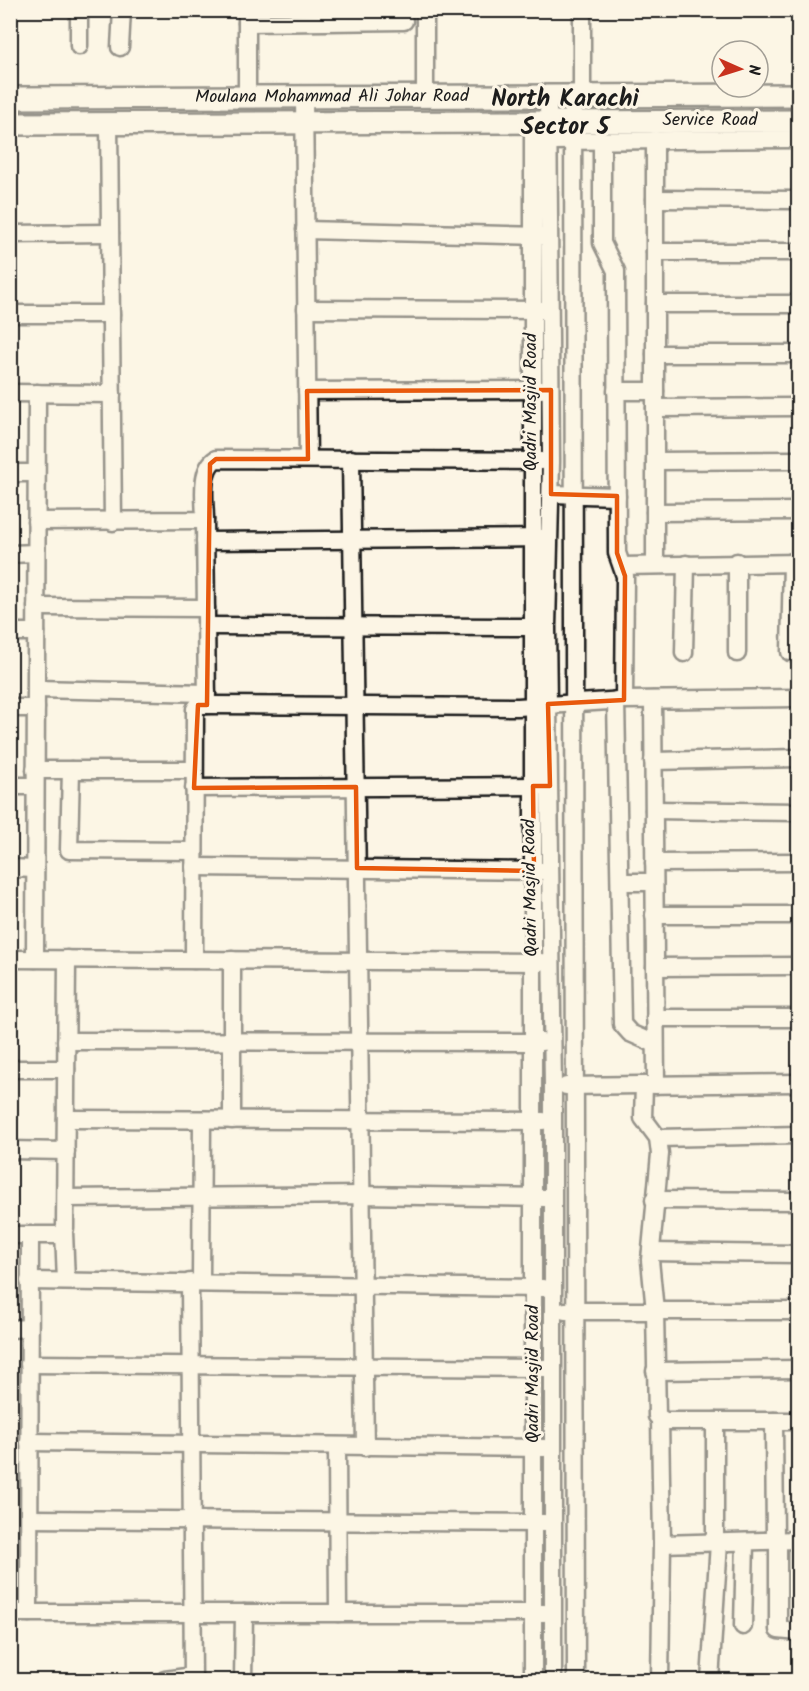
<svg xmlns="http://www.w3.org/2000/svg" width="809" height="1691" font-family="Kalam,sans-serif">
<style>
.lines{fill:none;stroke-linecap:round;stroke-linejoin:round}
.minor-casing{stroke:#1c1c1c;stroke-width:21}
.major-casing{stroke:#1c1c1c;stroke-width:26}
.minor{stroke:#fcf5e5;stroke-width:16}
.major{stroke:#fcf5e5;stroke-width:21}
.marked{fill:none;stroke:#e8590c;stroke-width:4.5;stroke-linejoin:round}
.labels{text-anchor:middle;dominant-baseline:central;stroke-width:6;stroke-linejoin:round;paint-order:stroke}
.street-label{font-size:18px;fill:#1c1c1c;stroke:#fcf5e5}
.district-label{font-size:24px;font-weight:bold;fill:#1c1c1c;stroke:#fcf5e5}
</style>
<rect width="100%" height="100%" fill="#fcf5e5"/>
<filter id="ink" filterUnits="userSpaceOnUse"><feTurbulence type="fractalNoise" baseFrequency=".0167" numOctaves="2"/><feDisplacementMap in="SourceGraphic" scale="12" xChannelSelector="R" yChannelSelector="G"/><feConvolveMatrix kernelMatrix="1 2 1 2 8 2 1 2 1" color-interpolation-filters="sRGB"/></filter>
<g filter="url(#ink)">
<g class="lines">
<g class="minor-casing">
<g id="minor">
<path d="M247 10V97"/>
<path d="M425 10V97"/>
<path d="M582 10V96"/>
<path d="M247 23 404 21"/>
<path d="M79 46V10"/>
<path d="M120 47 122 10"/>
<path d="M548 95 551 461 547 627 553 1087V1680"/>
<path d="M573 96 576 1680"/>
<path d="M304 97 308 459"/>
<path d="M109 124 113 522"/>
<path d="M602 140V243L616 271 617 553 625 576 624 700"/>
<path d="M655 140V565"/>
<path d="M549 141 798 139"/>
<path d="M655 199 798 200"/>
<path d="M305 230 542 236"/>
<path d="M10 234 110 233"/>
<path d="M655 252H798"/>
<path d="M655 304H798"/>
<path d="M306 309 543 310"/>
<path d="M10 314H111"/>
<path d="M655 354H798"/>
<path d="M307 391 541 390"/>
<path d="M616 391H655"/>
<path d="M10 393 112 394"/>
<path d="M655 408 798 407"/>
<path d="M351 459 365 1447"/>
<path d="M655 461 798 460"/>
<path d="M10 473H36"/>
<path d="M551 494 617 496"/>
<path d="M655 512 798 511"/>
<path d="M36 521 205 520C205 502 199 470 216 459L542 461"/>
<path d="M205 541 544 538"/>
<path d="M10 554 36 553"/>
<path d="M622 566 798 563"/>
<path d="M36 607 206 608"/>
<path d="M206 626 541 627"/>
<path d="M10 632H36"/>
<path d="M790 652 792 562"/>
<path d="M684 653 686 564"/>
<path d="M737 653V562"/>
<path d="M36 689 207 693"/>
<path d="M616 700 622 1024 630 1033 655 1044"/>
<path d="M653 700 656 1085"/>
<path d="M207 705 518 707 624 700 798 698"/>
<path d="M10 708H36"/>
<path d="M653 761 798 758"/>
<path d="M35 770H194"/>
<path d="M71 770 69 850 194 851"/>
<path d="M10 786H35"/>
<path d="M194 788 544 786"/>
<path d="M654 810 798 812"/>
<path d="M654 863 798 862"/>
<path d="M194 867 544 871"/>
<path d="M10 868 35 869"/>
<path d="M620 882H654"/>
<path d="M654 915H798"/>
<path d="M10 959 541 962"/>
<path d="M35 959 37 393"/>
<path d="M194 960 195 709 198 705H207L205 520"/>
<path d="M655 967 798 966"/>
<path d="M655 1018H798"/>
<path d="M66 1041 542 1042"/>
<path d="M10 1069H66"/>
<path d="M644 1085 643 1118 658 1138 660 1154 650 1260 655 1311 657 1416 665 1421H798"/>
<path d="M566 1086 798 1083"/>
<path d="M66 1119 543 1121"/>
<path d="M232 1120V960"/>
<path d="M658 1138 798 1135"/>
<path d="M10 1150 66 1151"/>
<path d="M66 1198 361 1195 545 1198"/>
<path d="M654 1200 798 1201"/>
<path d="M64 1232 66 1281"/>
<path d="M10 1235H61L65 1228 67 959"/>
<path d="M651 1252 798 1254"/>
<path d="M29 1281 543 1288"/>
<path d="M190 1282 193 1680"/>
<path d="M201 1283 202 1120"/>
<path d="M565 1311H798"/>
<path d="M10 1329 29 1328"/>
<path d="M29 1364 545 1368"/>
<path d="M655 1371 798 1369"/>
<path d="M660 1419 662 1544 660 1680"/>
<path d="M715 1421V1542"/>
<path d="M774 1421 775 1540"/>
<path d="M29 1442 544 1448"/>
<path d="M337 1446 338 1613"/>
<path d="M30 1519 544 1523"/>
<path d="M778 1540V1630L798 1632"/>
<path d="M662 1544 798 1540"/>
<path d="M10 1613H544"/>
<path d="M29 1613 30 1236"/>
<path d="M743 1626 745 1542"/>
<path d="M165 1680 193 1676"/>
<path d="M243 1680 244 1613"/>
<path d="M533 1680V122"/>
<path d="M710 1680 719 1543"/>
</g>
</g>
<g class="major-casing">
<g id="major">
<path id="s1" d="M10 98 798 95"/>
<path d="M10 124 798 121"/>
</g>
</g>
<use href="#minor" class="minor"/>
<use href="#major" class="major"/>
</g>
</g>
<path d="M0 0H809V1691H0ZM551 390V494L617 496V553L625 576 624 700 548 704 550 786H533L534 871 357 868 356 787 194 788 198 705H207L210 464 216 459H308L307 391Z" fill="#fcf5e5" fill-opacity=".55" fill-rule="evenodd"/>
<path class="marked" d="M551 390V494L617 496V553L625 576 624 700 548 704 550 786H533L534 871 357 868 356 787 194 788 198 705H207L210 464 216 459H308L307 391Z"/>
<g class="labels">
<g class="street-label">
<text stroke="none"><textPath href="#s1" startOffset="322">Moulana Mohammad Ali Johar Road</textPath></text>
<text x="710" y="120">Service Road</text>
<text transform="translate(531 402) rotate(-90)">Qadri Masjid Road</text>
<text transform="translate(531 888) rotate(-91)">Qadri Masjid Road</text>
<text transform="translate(533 1374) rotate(-90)">Qadri Masjid Road</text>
</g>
<g class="district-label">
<text x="565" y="99">North Karachi<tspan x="565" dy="28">Sector 5</tspan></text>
</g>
</g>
<rect width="809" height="1691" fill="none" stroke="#fcf5e5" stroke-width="36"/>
<rect x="18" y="18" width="773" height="1655" fill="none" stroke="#1c1c1c" stroke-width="2" filter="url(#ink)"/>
<g transform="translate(740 69) rotate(93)"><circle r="28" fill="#fcf5e5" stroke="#a29e95" stroke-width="1.5"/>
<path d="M0-4.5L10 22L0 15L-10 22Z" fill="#c8321e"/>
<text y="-9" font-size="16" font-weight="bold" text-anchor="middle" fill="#1c1c1c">N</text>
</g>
</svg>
